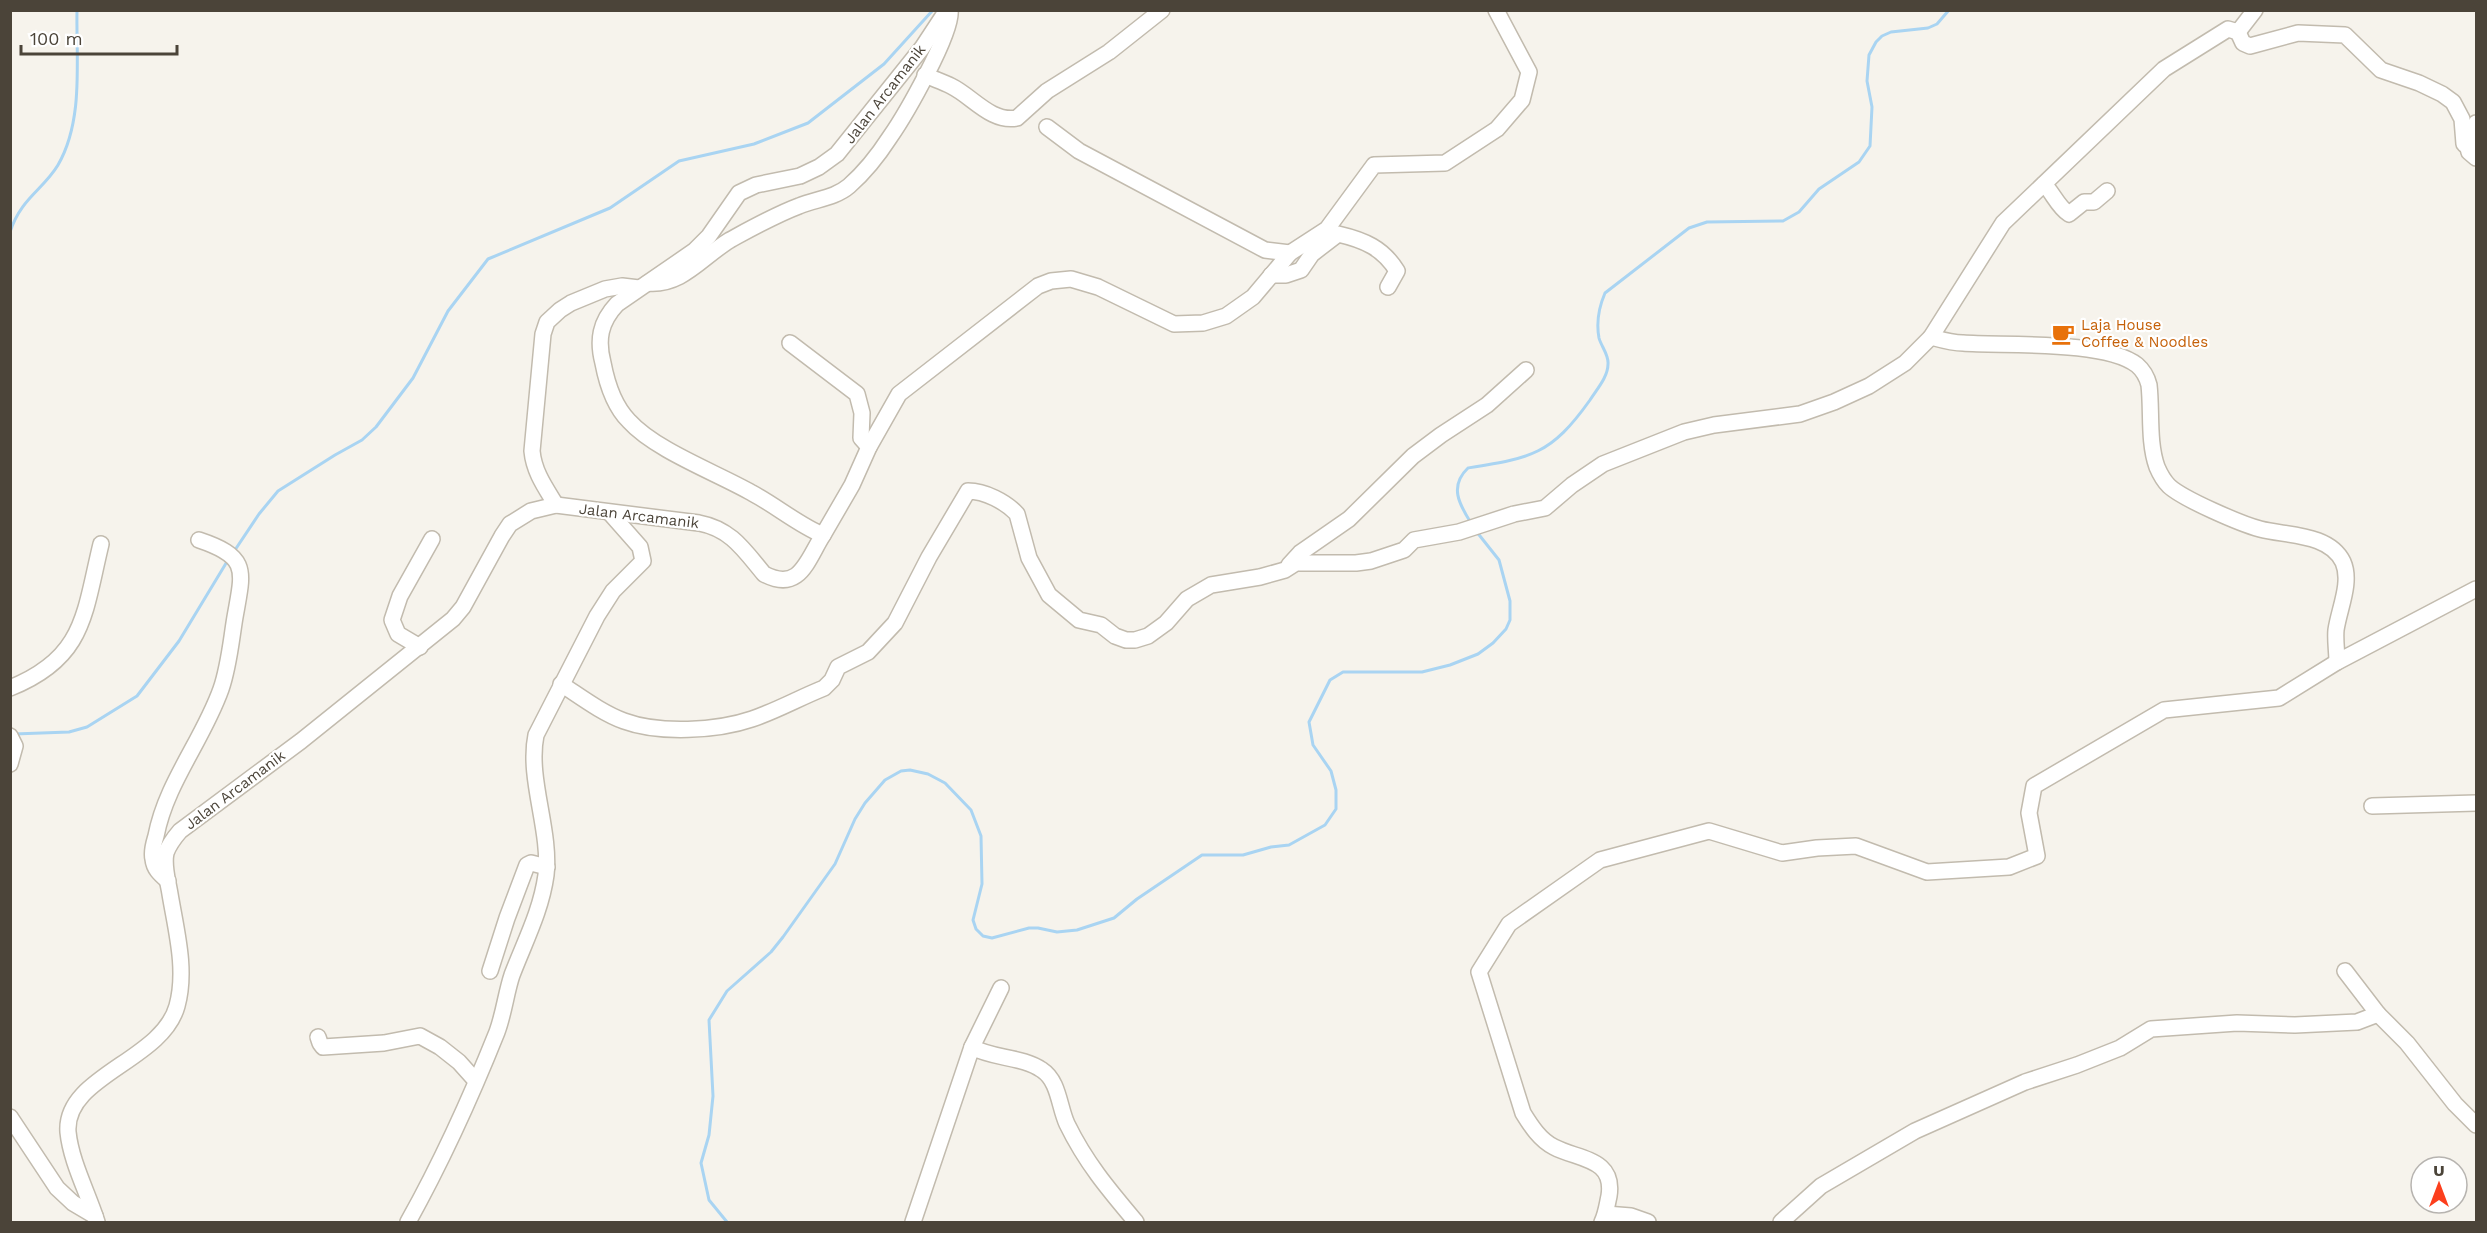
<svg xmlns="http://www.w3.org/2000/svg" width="2487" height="1233" font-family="'Work Sans',sans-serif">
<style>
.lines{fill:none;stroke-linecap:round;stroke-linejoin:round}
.stream{stroke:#a9d4f2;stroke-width:3}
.minor-casing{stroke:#c2bbae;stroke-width:18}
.minor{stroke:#fff;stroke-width:15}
.labels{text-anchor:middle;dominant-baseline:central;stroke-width:4.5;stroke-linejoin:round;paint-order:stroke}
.street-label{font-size:15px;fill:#4b4439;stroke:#fff}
.food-label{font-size:15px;fill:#c56008;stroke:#fff;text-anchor:start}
</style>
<rect width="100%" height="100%" fill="#f6f3ec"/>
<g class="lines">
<g class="stream">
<path d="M10 232C21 198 43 190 58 165 84 120 76 60 77 10"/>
<path d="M1471 523C1459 504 1449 486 1468 468 1531 458 1551 455 1590 400 1597 389 1608 377 1608 364 1609 355 1601 346 1599 338 1596 322 1599 307 1605 293L1689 228 1707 222 1783 221 1799 212 1819 189 1859 162 1870 146 1872 107 1867 81 1869 55 1876 42 1882 36 1891 32 1928 28 1937 24 1949 10"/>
<path d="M233 553 259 514 278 491 335 455 362 440 376 427 413 378 448 311 488 259 610 208 679 161 754 144 808 123 884 64 933 10"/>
<path d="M14 734 69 732 87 727 137 696 179 641 228 560"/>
<path d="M727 1222 709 1200 701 1163 709 1135 713 1096 709 1020 727 991 771 952 783 937 835 864 855 819 865 803 885 780 901 771 910 770 928 774 945 783 971 810 981 836 982 884 973 920 976 929 983 936 992 938 1029 928H1038L1057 932 1077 930 1114 918 1137 899 1202 855H1243L1271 847 1289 845 1325 825 1336 809V790L1331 771 1313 745 1309 722 1330 680 1343 672H1422L1450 665 1478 654 1493 643 1506 629 1510 620V601L1499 560 1476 531"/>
</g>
<g class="minor-casing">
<g id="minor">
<path d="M2238 32 2243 43 2250 46 2298 33 2345 35 2381 70 2419 83 2442 94 2453 102 2462 119 2464 144 2469 148"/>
<path d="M925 75C934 79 943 82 951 86 972 96 991 123 1017 118L1047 91 1109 52 1162 10"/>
<path d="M2476 123 2467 143 2469 152 2476 158"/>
<path d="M1047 127 1079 151 1265 250 1290 253"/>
<path d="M2044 184C2053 193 2058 207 2069 214L2084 202H2094L2107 191"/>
<path d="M1271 275H1286L1301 270 1312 254 1338 234C1364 240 1383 248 1397 271L1388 287"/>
<path d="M648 283C682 286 702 257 730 240 752 228 775 215 799 206 816 199 835 198 849 186 865 172 879 154 890 137 904 117 954 31 950 10"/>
<path d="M1931 337C1942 340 1952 343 1963 343 2005 346 2105 340 2137 365 2144 371 2147 377 2149 385 2152 411 2148 442 2157 467 2160 474 2164 481 2169 486 2183 499 2241 524 2260 529 2286 536 2329 533 2343 562 2352 582 2339 609 2336 630 2335 640 2337 652 2337 662"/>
<path d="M790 343 857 394 862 413 861 438 869 447"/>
<path d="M556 505C545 487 534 472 532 451L543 334 547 322 560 310 571 303 605 289 622 286 639 288"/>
<path d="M823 535 852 485 869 447 899 394 1038 286 1051 281 1071 279 1098 287 1174 324 1203 323 1226 316 1253 297 1290 253 1327 229 1374 165 1445 163 1497 129 1522 100 1529 72 1496 10"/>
<path d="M1289 565 1300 553 1349 519 1413 456 1441 435 1487 405 1526 370"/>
<path d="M420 647 398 634 392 620 400 596 432 539"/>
<path d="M561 684C581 697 602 713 624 721 659 734 717 731 752 719 776 711 799 698 824 688L832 680 838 667 868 652 895 623 929 557 968 491C985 491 1006 502 1017 514L1029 558 1049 595 1079 620 1101 625 1115 636 1126 640H1135L1148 636 1166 623 1187 599 1211 585 1260 577 1285 570 1296 563H1356L1371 561 1404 550 1414 540 1459 532 1514 514 1545 508 1572 485 1603 464 1684 432 1714 425 1800 414 1834 402 1869 386 1905 363 1931 337 2003 223 2164 69 2228 29 2238 32 2255 10"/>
<path d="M10 688C85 658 84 614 101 544"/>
<path d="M10 736 15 746 10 764"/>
<path d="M2372 806 2476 803"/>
<path d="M168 881C160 874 154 869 153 859 151 851 154 843 156 836 166 783 203 740 221 689 229 666 231 641 235 617 243 571 250 557 199 540"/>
<path d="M490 971 507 918 527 865 531 863 547 867"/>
<path d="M2378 1014 2407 1043 2455 1104 2476 1125"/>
<path d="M318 1037 320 1043 323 1047 384 1043 420 1036 440 1047 459 1062 476 1081"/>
<path d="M972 1047 1001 988"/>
<path d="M10 1117 57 1188 73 1203 95 1216"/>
<path d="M1606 1214 1631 1216 1648 1222"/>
<path d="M97 1222C88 1193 71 1162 68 1132 64 1076 162 1061 177 1006 187 970 176 930 170 894 168 881 163 866 166 853 169 844 174 838 180 831L301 741 453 619 463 607 502 536 510 524 531 511 556 505 699 523C731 529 744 550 764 574 800 593 807 560 823 535 800 526 775 505 752 493 717 473 655 450 629 421 614 406 607 384 603 363 597 340 600 322 617 304L694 251 709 236 739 193 756 185 800 176 819 167 837 154 922 48 947 10"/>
<path d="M408 1222C442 1161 471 1097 497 1032 504 1013 506 993 512 975 525 941 541 911 546 875 551 830 527 778 536 735L597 616 613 591 643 561 640 547 610 513"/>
<path d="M913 1222 972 1047C993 1059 1022 1056 1042 1070 1059 1081 1059 1107 1067 1124 1086 1163 1109 1190 1136 1222"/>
<path d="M1602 1222C1606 1214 1607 1205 1609 1196 1615 1158 1579 1160 1554 1147 1540 1140 1531 1126 1523 1113L1479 972 1509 924 1600 860 1709 831 1782 853 1817 848 1856 846 1927 872 2009 867 2037 856 2029 813 2034 786 2164 710 2279 698 2337 662 2476 589"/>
<path d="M1781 1222 1821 1186 1915 1131 2025 1082 2077 1065 2120 1048 2151 1029 2237 1023 2295 1025 2357 1022 2378 1014 2345 971"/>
</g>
</g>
<use href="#minor" class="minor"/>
</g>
<defs>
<g id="cafe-bare" transform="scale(1.8)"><path d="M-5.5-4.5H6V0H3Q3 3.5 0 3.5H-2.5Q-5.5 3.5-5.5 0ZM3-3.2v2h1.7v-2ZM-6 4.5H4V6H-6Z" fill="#e8710a" stroke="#fff" stroke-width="2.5" paint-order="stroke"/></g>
</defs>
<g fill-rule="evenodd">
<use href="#cafe-bare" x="2063" y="334"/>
</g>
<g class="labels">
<g class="street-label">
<text transform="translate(885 94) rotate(-52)">Jalan Arcamanik</text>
<text transform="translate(639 516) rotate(7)">Jalan Arcamanik</text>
<text transform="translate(235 790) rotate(-37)">Jalan Arcamanik</text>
</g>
<g class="food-label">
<text x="2081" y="325">Laja House<tspan x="2081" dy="17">Coffee &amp; Noodles</tspan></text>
</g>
</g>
<rect width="2487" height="1233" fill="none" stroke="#4b4439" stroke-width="24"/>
<g transform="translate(2439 1185)"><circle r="28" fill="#ffffff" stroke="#b7b4b0" stroke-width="1.5"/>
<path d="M0-4.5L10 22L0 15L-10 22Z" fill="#fc3f1d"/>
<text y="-9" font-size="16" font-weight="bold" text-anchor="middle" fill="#4b4439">U</text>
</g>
<path d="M21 45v9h156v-9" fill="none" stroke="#4b4439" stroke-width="3"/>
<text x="30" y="45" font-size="18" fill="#4b4439" stroke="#ffffff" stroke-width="4.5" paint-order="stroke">100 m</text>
</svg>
